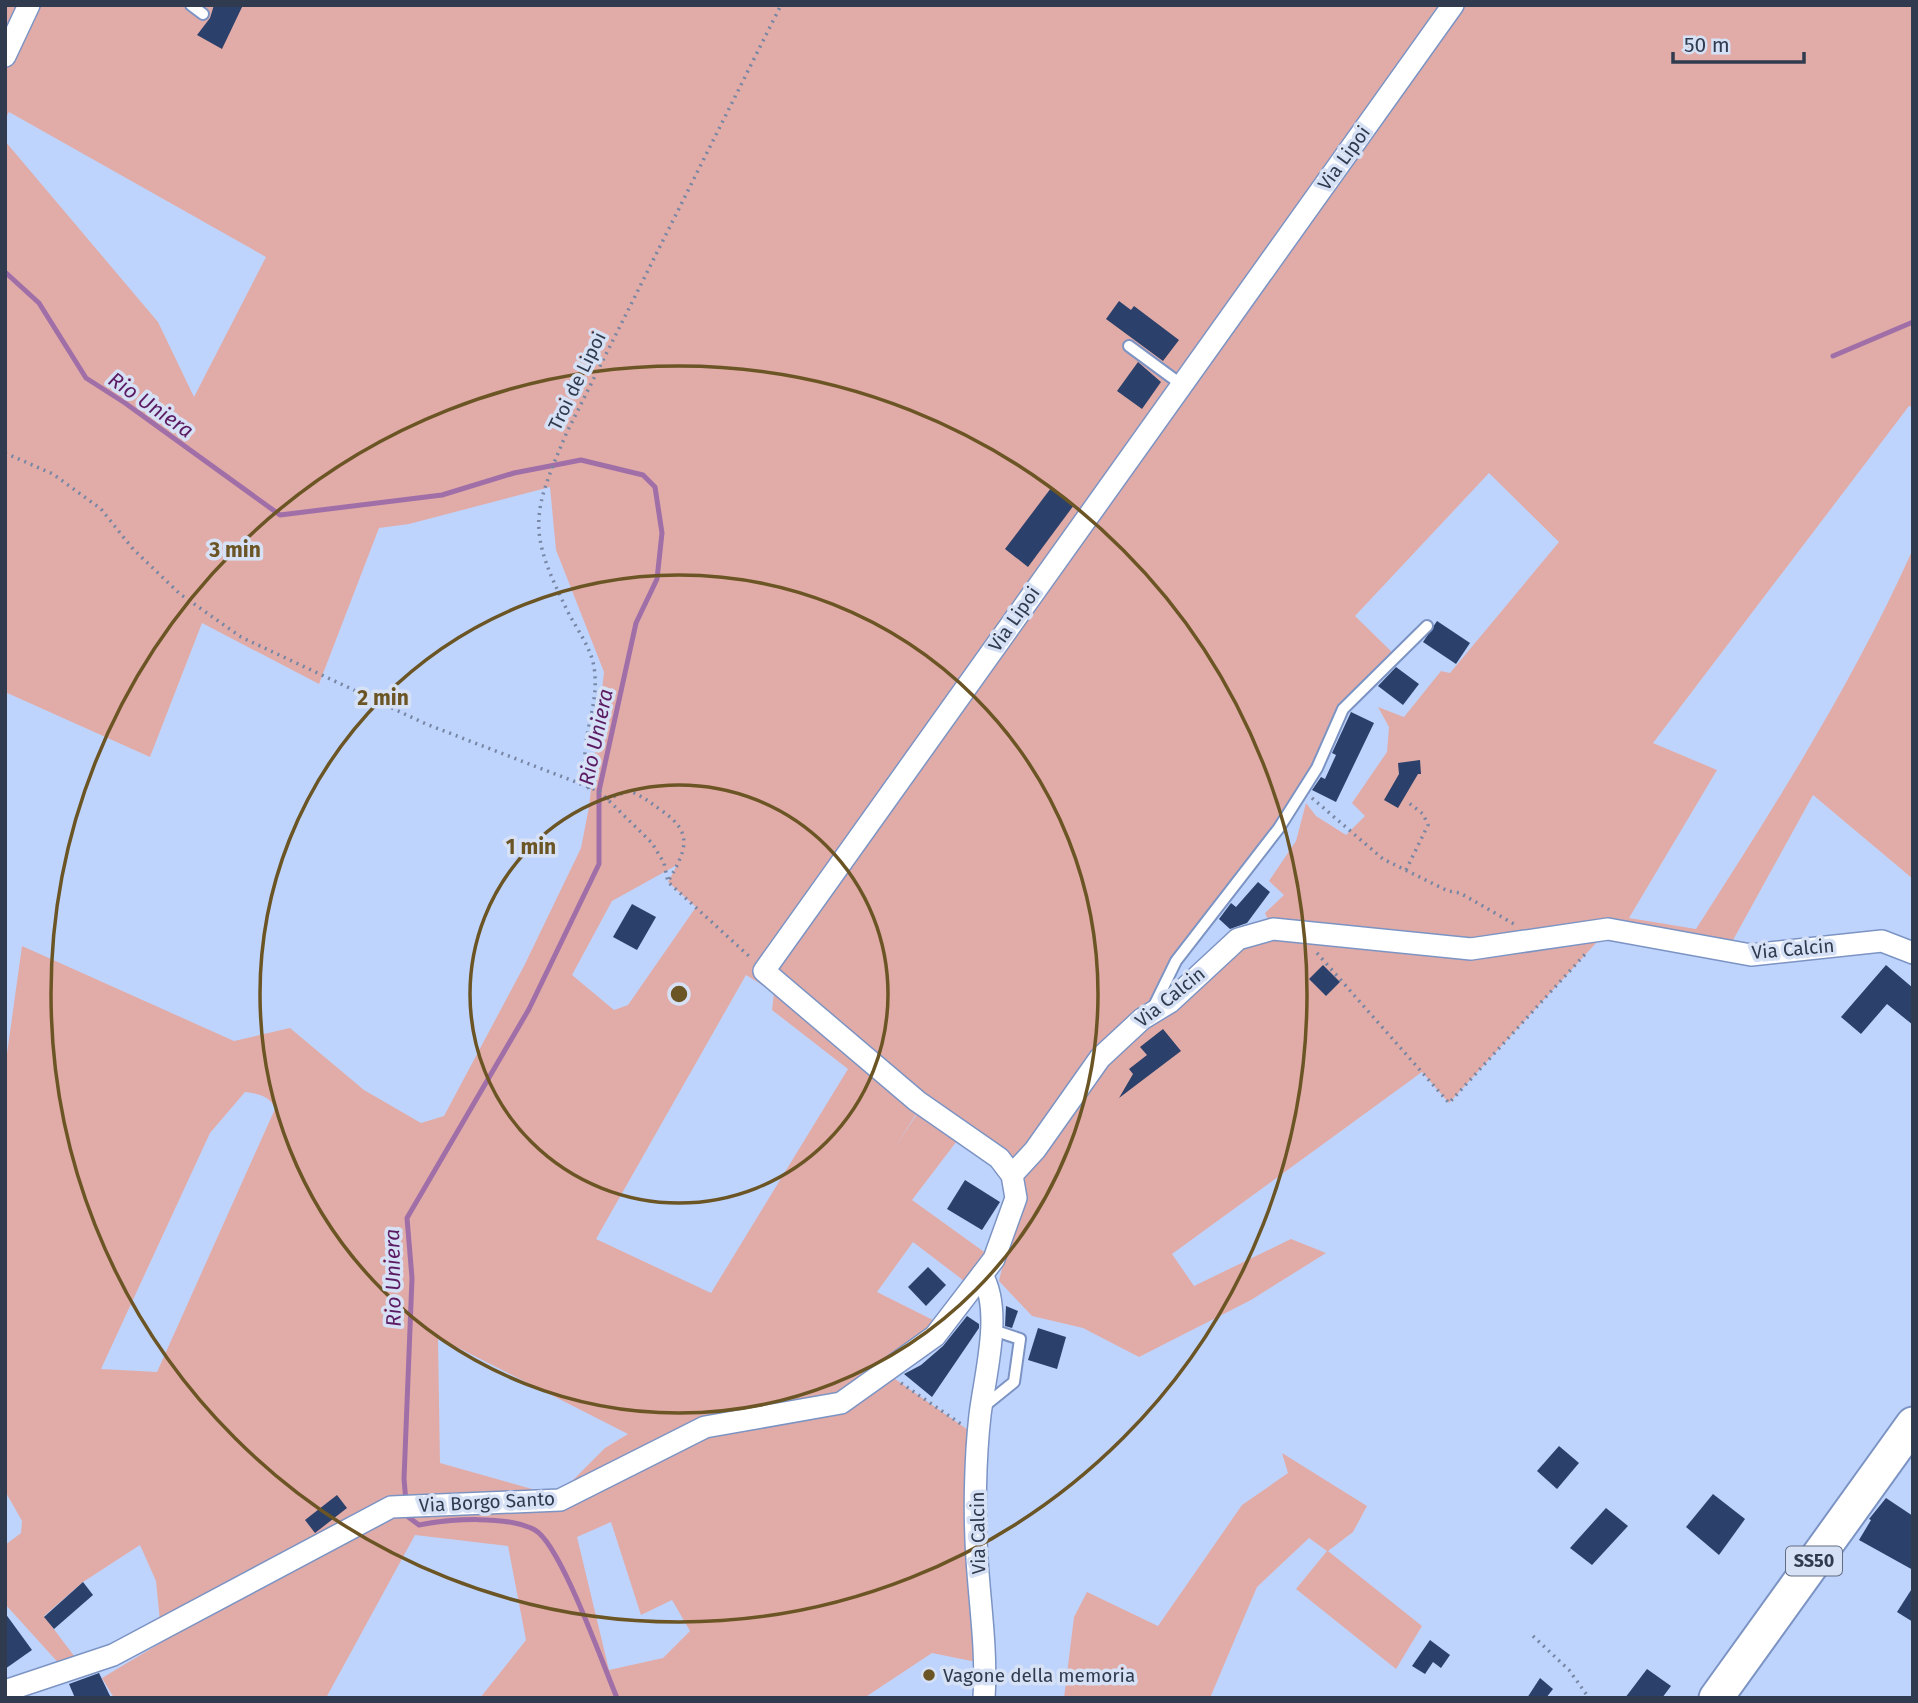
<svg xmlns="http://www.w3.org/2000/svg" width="1918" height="1703" font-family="'Fira Sans',sans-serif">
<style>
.green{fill:#e1aca8;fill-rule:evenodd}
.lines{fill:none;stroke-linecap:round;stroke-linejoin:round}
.stream{stroke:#a16fa7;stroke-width:5}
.building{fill:#2b406a}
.lane-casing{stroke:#7c94c4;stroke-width:14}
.street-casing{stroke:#7c94c4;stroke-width:24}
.primary-casing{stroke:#7c94c4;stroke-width:37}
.path{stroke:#7686a4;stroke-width:3.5;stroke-dasharray:2 5;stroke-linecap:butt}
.lane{stroke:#fff;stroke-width:10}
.street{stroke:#fff;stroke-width:21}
.primary{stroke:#fff;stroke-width:33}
.ring{fill:none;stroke:#6c5525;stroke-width:3.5}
.poi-dot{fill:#6c5525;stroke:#d6e1f6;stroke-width:2.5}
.labels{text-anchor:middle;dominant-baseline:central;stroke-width:7;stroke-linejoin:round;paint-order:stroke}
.shield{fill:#d6e1f6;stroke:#626d81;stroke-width:2}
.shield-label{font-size:18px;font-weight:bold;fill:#303b4f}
.street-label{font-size:19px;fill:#303b4f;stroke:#d6e1f6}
.poi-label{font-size:19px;fill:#303b4f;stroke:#d6e1f6;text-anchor:start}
.water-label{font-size:21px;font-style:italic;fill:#5b1b62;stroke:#d6e1f6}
.centre{fill:#6c5525;stroke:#d6e1f6;stroke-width:3.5}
.ring-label{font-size:21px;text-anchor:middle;font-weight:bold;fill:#6c5525;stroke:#d6e1f6;stroke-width:7;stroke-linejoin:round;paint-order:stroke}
</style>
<rect width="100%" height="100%" fill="#bfd4fd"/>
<g class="green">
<path d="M5 5H1913V407L1909 406 1653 743 1717 770 1629 918 1696 929C1775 806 1853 683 1913 549V879L1813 795 1727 951 1608 930 1449 1103 1422 1072 1172 1254 1194 1286 1291 1239 1326 1253 1251 1300 1139 1357 1083 1328 1032 1316 999 1281 1022 1181 927 1097 895 1147 923 1105 963 1133 912 1200 994 1259 972 1287 913 1242 877 1292 943 1325 885 1372 971 1432 986 1664 932 1653 864 1698H480L526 1640 508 1546 415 1535 326 1698H114L102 1678 162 1642 156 1581 140 1545 83 1582 44 1616 78 1661 63 1668 5 1604V1545L21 1533 22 1521 5 1491V1068L22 946 234 1041 290 1028 364 1090 421 1123 444 1116 524 966 581 848 589 807 604 672 556 550 550 487 409 524 379 528 319 684 202 623 150 757 5 692V141L158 322 194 397 266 257 9 112 5 119ZM1489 473 1559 542 1450 673 1441 671 1404 717 1378 707 1389 727 1387 752 1352 803 1365 816 1346 835 1316 816 1306 803 1296 841 1269 881 1284 895 1265 913 1272 929 1238 939 1151 1013 1167 980 1317 768 1343 709 1396 656 1355 616ZM677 865 668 882 696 907 628 1005 614 1010 572 975 612 901ZM746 975 774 992 772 1010 848 1069 711 1293 596 1239ZM245 1092C258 1094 270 1095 275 1109L157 1372 101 1369 210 1133ZM438 1338H439L628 1434 605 1448 557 1496 440 1463ZM611 1522 641 1615 672 1600 690 1631 663 1658 609 1670 577 1537Z"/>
<path d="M1282 1453 1367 1506 1353 1532 1328 1551 1422 1626 1396 1669 1296 1589 1327 1551 1309 1538 1257 1587 1210 1698H1064L1074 1617 1087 1592 1158 1626 1242 1505 1288 1473Z"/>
</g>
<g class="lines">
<g class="stream">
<path d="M5 272 39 303 86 378 125 403 280 515 442 495 514 473 581 460 643 475 655 487 662 533 657 579 636 623 599 791V864L529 1009 407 1218 412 1278 404 1479 406 1502"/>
<path d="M1833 356 1913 322"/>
<path d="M407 1511V1516L419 1525C450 1519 507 1515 535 1530 561 1545 603 1665 617 1698"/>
</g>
</g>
<g class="building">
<path d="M214 5H243L222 49 197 35 210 18Z"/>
<path d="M1119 301 1131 310 1134 306 1179 340 1163 361 1106 319Z"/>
<path d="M1138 362 1161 382 1142 409 1117 391Z"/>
<path d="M1051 488 1074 505 1028 567 1005 549Z"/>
<path d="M1437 621 1470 643 1456 664 1423 642Z"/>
<path d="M1396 667 1419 684 1403 705 1378 686Z"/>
<path d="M1351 712 1374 723 1336 802 1312 790 1321 777 1325 779 1336 755 1332 753Z"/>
<path d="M1420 760 1421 774H1418L1398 808 1384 800 1399 774 1398 763Z"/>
<path d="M1258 882 1270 892 1247 923 1230 929 1219 919 1231 903 1236 907Z"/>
<path d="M632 904 656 917 637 950 613 937Z"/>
<path d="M1323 965 1340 982 1326 996 1309 979Z"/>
<path d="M1886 965 1913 988V1025L1887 1004 1861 1034 1841 1017Z"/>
<path d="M1163 1029 1181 1051 1119 1098 1133 1074 1129 1069 1147 1055 1140 1047Z"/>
<path d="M965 1180 1000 1202 982 1230 947 1209Z"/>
<path d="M928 1267 946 1285 926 1306 908 1287Z"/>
<path d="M1006 1306 1018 1311 1012 1328 1005 1326Z"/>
<path d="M967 1316 979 1324V1328L932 1397 904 1374 921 1365 943 1346Z"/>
<path d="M1038 1328 1066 1337 1057 1369 1028 1360Z"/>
<path d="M1559 1446 1579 1463 1557 1489 1537 1471Z"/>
<path d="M1713 1494 1745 1519 1719 1555 1686 1527Z"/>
<path d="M337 1495 347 1508 315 1533 305 1520Z"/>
<path d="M1886 1498 1913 1516V1570L1859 1540 1871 1520 1869 1519Z"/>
<path d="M1606 1508 1628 1526 1592 1565 1570 1548Z"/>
<path d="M83 1582 93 1595 54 1629 44 1617Z"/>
<path d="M1913 1587V1622L1897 1612Z"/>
<path d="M5 1613 32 1650 5 1669Z"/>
<path d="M1430 1640 1450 1655 1441 1668 1433 1662 1425 1674 1412 1666Z"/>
<path d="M1647 1669 1671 1686 1662 1698H1625Z"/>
<path d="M99 1673 111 1698H75L69 1684Z"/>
<path d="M1540 1678 1553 1689 1546 1698H1527Z"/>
</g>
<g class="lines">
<g class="lane-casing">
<g id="lane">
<path d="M191 5 203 14"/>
<path d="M1129 346 1182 385"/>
<path d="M1153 1008 1176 961 1279 828 1317 768 1343 709 1427 626"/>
<path d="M983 1407 1014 1382 1020 1339 990 1329"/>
</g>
</g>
<g class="street-casing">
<g id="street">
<path d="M5 56 29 5"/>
<path d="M1012 1175 1035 1150 1100 1058 1142 1019 1170 1002 1238 939 1273 929 1471 949 1608 929 1751 955 1882 941 1913 953"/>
<path d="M982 1275C1003 1311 985 1374 980 1415 975 1459 974 1515 977 1559 980 1606 987 1651 984 1698"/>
<path d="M5 1691 113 1655 391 1507 560 1500 705 1427 841 1403 935 1336 994 1259 1016 1198 1012 1175 999 1158 917 1101 764 971 1453 5"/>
</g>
</g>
<g class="primary-casing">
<path id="primary" d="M1716 1698 1913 1424"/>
</g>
<g class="path">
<path d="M5 453 53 474 101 509 133 549 180 594 241 637 426 724 599 791 652 843 664 863 668 882 751 958"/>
<path d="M589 789C575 741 601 710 594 667 591 648 578 631 569 614 527 530 531 516 567 432L781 5"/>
<path d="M1312 798 1383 859 1448 891 1460 893 1514 924"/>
<path d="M607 799 629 791C643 796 651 803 662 811 694 833 686 850 669 880"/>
<path d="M1406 870 1428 825 1423 814 1409 803"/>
<path d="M1317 953 1449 1103 1588 951"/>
<path d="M901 1383 961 1424"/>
<path d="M1533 1636 1569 1670 1589 1698"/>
</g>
<use href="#lane" class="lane"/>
<use href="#street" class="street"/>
<use href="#primary" class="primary"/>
</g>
<g class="ring">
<circle cx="679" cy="994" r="209"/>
<circle cx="679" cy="994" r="419"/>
<circle cx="679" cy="994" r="628"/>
</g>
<circle class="poi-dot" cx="929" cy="1675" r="7"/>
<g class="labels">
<rect class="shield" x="1786" y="1546.5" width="56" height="29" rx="5"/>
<g class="shield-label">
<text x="1814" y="1561">SS50</text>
</g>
<g class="street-label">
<text transform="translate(1344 158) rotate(-54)">Via Lipoi</text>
<text transform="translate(577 381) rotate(-64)">Troi de Lipoi</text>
<text transform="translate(1014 619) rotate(-55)">Via Lipoi</text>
<text transform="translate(1793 949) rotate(-5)">Via Calcin</text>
<text transform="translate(1170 997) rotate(-39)">Via Calcin</text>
<text transform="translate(487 1502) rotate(-3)">Via Borgo Santo</text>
<text transform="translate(978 1533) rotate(-91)">Via Calcin</text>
</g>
<g class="poi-label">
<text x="943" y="1675">Vagone della memoria</text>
</g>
<g class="water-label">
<text transform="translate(151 405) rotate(35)">Rio Uniera</text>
<text transform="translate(596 737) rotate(-78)">Rio Uniera</text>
<text transform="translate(393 1278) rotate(-91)">Rio Uniera</text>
</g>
</g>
<circle cx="679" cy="994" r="10" class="centre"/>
<g class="ring-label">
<text x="235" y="557">3 min</text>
<text x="383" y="705">2 min</text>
<text x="531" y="854">1 min</text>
</g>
<rect width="1918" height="1703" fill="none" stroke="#303b4f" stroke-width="14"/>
<path d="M1673 52v10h131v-10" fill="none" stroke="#303b4f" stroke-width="3.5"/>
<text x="1684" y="52" font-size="21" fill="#303b4f" stroke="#d6e1f6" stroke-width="5" paint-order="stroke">50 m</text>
</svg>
